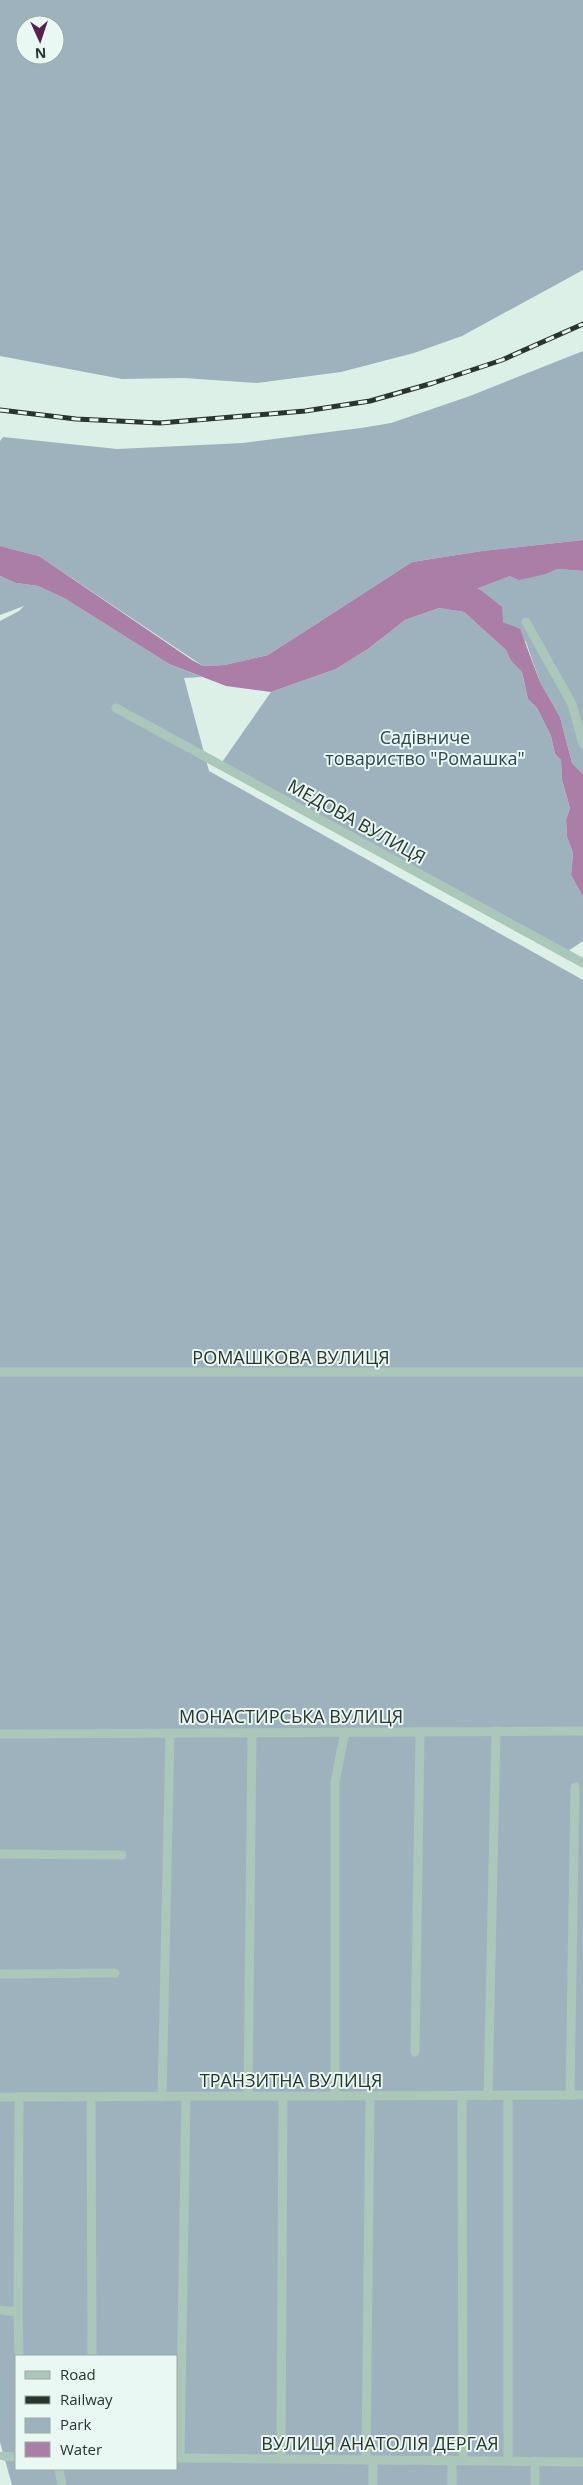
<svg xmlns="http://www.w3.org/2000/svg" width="583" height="2485" font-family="'Open Sans',sans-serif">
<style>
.green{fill:#9eb2be;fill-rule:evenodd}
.water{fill:#ab7ea7}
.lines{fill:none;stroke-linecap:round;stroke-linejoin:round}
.street{stroke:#aac7b9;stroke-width:9}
.rail-casing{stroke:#29352d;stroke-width:5}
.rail{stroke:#e9f8f2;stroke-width:3;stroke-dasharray:9;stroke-linecap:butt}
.labels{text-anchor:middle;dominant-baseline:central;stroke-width:4;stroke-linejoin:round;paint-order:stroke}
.park-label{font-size:18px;fill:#2f4452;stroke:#e9f8f2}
.street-label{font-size:18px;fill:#29352d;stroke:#e9f8f2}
</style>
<rect width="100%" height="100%" fill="#ddf0e8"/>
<g class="green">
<path d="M0 0H583V270L462 336 414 353 341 372 257 383 184 378 122 379 0 356ZM25 25H55V55H25Z"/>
<path d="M583 351V540L482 551 412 562 268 655 225 665 203 666 39 556 0 546V441L3 437 117 449 243 443 361 428 391 423 470 396Z"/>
<path d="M558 569 583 571V774L572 763 560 717 540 682 526 642 503 622 478 587 510 576 546 574Z"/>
<path d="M0 576 16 583 38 586 64 598 169 664 202 677 184 678 209 771 583 980V2485H12L0 2442V621L19 611 24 606 0 615ZM16 2356H176V2469H16Z"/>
<path d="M439 608 464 612 506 650 511 661 522 672 528 699 537 708 551 736 555 754 561 760 562 780 570 808 566 820 567 837 573 853 571 875 583 897V941L565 953 220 765 271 692 336 669 368 649 405 620Z"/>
</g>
<path class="water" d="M583 540V571L558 569 546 574 519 580 510 576 478 588 502 607 503 622 520 629 540 682 560 717 572 763 583 774V897L571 875 573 853 567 837 566 820 570 808 562 780 561 760 555 754 551 736 537 708 528 699 522 672 511 661 506 650 464 612 439 608 405 620 368 649 336 669 271 692 226 686 169 664 64 598 38 586 16 583 0 576V546L39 556 192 660 203 666 225 665 268 655 412 562 482 551Z"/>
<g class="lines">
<g class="street">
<path d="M526 622 572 704 583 744"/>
<path d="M116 708 583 963"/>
<path d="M0 1372H583"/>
<path d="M0 1734 583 1731"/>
<path d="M0 1854 122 1855"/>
<path d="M0 1974 115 1973"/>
<path d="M415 2052 420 1732"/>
<path d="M508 2095V2461"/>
<path d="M570 2095 575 1787"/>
<path d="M248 2096 252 1733"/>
<path d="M335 2096V1782L345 1732"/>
<path d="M462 2096 463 2460"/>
<path d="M488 2096 496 1731"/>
<path d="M0 2097 583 2095"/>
<path d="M91 2097 92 2356"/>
<path d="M162 2097 170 1733"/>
<path d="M0 2310 18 2312 19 2356"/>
<path d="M18 2312 19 2097"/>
<path d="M3 2456 16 2457"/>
<path d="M176 2458 583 2462"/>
<path d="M180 2458 186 2096"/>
<path d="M281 2459 283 2096"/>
<path d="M366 2460 370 2096"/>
<path d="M59 2469 62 2485"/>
<path d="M373 2485V2460"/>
<path d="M452 2485V2460"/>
<path d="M535 2485V2461"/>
</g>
<g class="rail-casing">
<path id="rail" d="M0 410 76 419 160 423 305 411 370 401 433 383 502 360 583 324"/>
</g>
<use href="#rail" class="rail"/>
</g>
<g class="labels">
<g class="park-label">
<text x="425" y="737">Садівниче<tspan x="425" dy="21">товариство "Ромашка"</tspan></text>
</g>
<g class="street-label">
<text transform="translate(357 821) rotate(29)">МЕДОВА ВУЛИЦЯ</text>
<text x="291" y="1357">РОМАШКОВА ВУЛИЦЯ</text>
<text x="291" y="1716">МОНАСТИРСЬКА ВУЛИЦЯ</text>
<text x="291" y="2080">ТРАНЗИТНА ВУЛИЦЯ</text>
<text x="380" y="2443">ВУЛИЦЯ АНАТОЛІЯ ДЕРГАЯ</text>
</g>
</g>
<rect x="15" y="2355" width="162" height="115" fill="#e9f8f2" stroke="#9caaa3"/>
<rect x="25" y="2371" width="25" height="8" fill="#aac7b9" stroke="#9caaa3"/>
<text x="60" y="2380" font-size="15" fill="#29352d">Road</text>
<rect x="25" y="2396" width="25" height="8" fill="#29352d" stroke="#9caaa3"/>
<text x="60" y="2405" font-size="15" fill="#29352d">Railway</text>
<rect x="25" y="2418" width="25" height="15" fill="#9eb2be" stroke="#9caaa3"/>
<text x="60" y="2430" font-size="15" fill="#29352d">Park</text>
<rect x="25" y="2442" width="25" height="15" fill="#ab7ea7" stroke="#9caaa3"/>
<text x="60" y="2455" font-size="15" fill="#29352d">Water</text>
<g transform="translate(40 40) rotate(177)"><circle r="24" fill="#e9f8f2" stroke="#9caaa3"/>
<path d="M0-4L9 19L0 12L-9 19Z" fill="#54224e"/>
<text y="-8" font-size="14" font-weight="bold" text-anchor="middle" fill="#29352d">N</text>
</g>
</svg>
